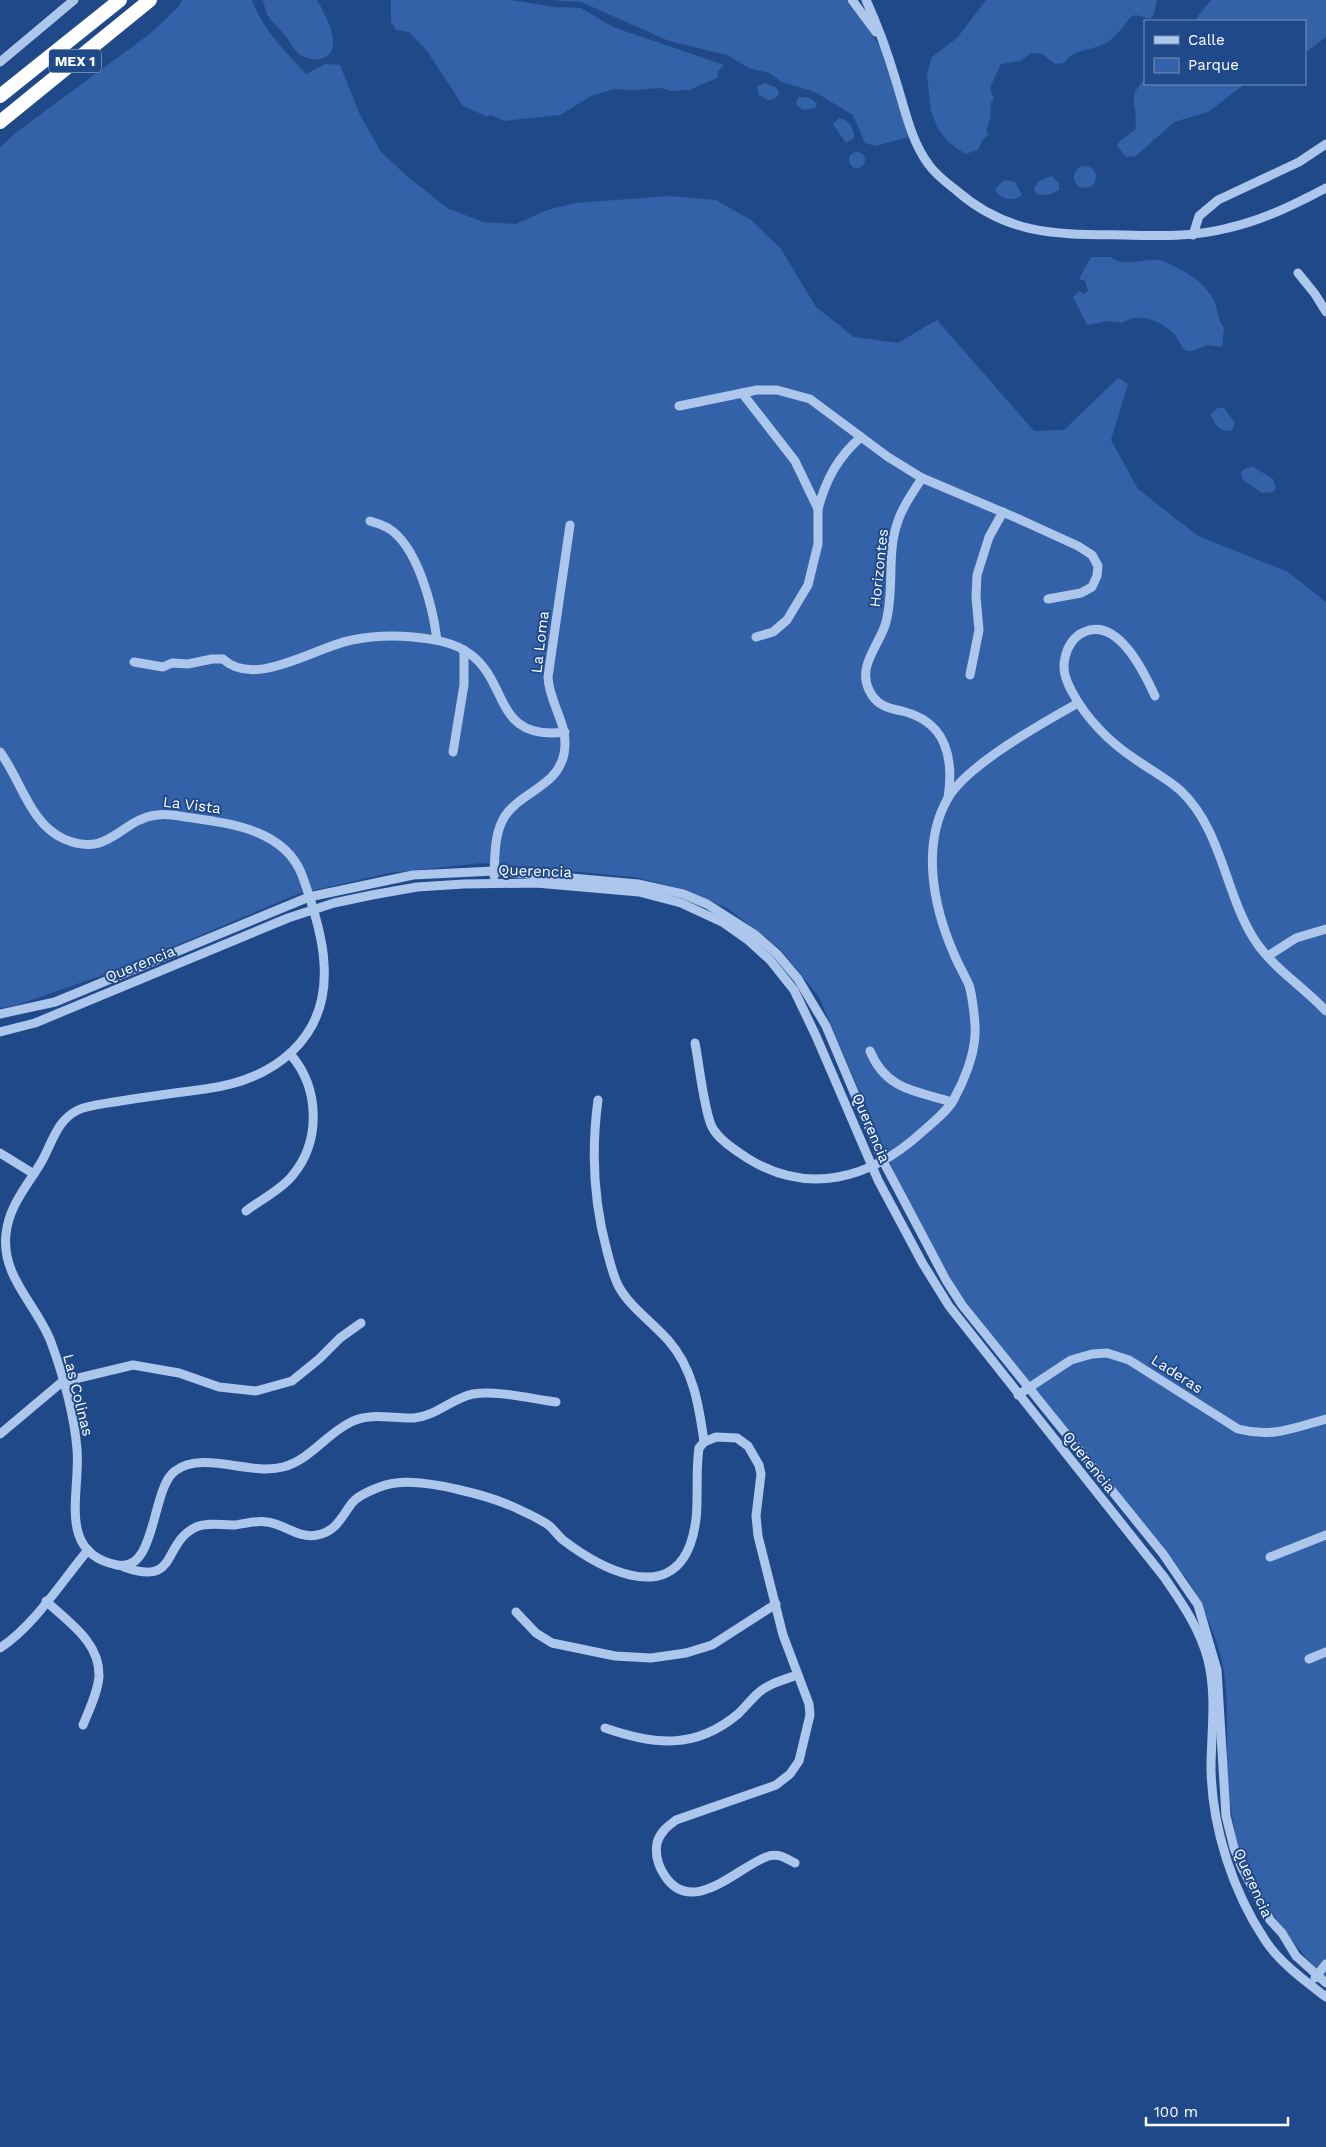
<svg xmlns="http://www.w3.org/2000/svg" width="1326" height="2147" font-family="'Work Sans',sans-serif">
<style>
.green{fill:#3462a8}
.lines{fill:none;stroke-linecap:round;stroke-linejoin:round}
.minor{stroke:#adc6eb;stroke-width:9}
.highway{stroke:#fff;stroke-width:14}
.labels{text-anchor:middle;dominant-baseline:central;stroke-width:4;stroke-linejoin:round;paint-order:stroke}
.shield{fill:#20498a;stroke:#bcc8dc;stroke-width:1}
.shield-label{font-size:14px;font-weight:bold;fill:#fff}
.street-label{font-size:15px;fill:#fff;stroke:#20498a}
</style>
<rect width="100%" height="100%" fill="#20498a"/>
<g class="green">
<path d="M182 0H252C262 29 286 52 306 74L325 64 340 65 360 115 381 152 408 177 447 208 483 222 516 224 547 210 575 203 670 196 716 200 751 220 781 249 816 307 854 337 898 343 937 320 1034 431 1064 430 1118 378 1128 384 1111 440 1138 489 1198 536 1288 572 1326 602V1978C1292 1946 1255 1894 1239 1850 1235 1837 1233 1822 1231 1809 1223 1764 1231 1717 1224 1672 1220 1643 1203 1606 1188 1580L963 1301 901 1188 819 997 780 949 727 908 683 889 634 877 481 863 389 873 298 894 123 968 14 1006 0 1008V147L18 131 151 33 179 6Z"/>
<path d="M262 0H317C325 14 347 52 321 59 313 60 304 58 299 54 293 49 290 41 285 35 279 28 272 23 267 14 265 10 265 5 262 0Z"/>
<path d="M391 0H510L555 7 581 8 613 27 724 65 718 71 717 78 689 90 671 91 661 88 632 90 614 89 591 96 560 115 504 121 491 115 486 116 463 106 427 51 409 32 396 30 391 22Z"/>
<path d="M549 0H845C857 15 870 30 880 47 895 74 899 108 908 137L876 146 865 143 853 115 815 92 782 82 769 73 749 68 727 55 669 41 581 2Z"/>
<path d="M986 0H1157L1154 14 1150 19 1136 15 1130 17C1124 27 1111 43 1099 46 1085 51 1074 50 1064 63L1055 64 1042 54 1031 53 1020 61 1001 64 990 88 994 99 991 102 990 120 986 131 989 135 983 139 978 150 965 154 947 141 937 127 931 111 927 74 932 57 957 38Z"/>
<path d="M1211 0H1326V37L1305 53V21H1194Z"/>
<path d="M1145 79V84H1245L1208 112 1174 122 1136 156 1126 157 1117 146 1120 141 1135 130C1140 108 1124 99 1145 79Z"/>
<path d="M765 83C771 87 778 85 779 94L774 99 768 100 759 95 757 87Z"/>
<path d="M798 97C807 97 811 97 817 104L815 108 803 110 796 104Z"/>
<path d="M839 118C849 121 854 127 854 138L846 143 833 124Z"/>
<circle cx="857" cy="160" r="8"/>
<circle cx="1085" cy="177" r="11"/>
<path d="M1052 176 1059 184V190L1051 194 1038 195 1035 192 1034 188 1039 181Z"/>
<path d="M1004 180 1015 182 1022 195C1014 202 1000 200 995 189Z"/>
<path d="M1091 257H1111C1122 268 1146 258 1159 260 1165 261 1188 273 1193 277 1201 283 1212 294 1215 303 1218 312 1218 321 1224 328L1222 347 1207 345 1192 351H1186C1181 347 1179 340 1175 335 1162 321 1139 311 1122 323L1107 321 1087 325 1073 297 1079 291 1084 294 1088 291 1085 281 1079 279Z"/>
<path d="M1218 408H1224L1235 423 1231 431C1220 432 1214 424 1211 414Z"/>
<path d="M1252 466 1273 479 1276 488 1273 492 1262 493 1243 480 1241 474 1243 470Z"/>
</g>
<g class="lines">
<g class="minor">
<path d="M852 0 876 32"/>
<path d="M866 0C878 26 888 54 896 81 905 110 911 141 929 165 936 175 947 183 957 191 1009 236 1058 234 1123 235 1159 236 1194 237 1228 228 1263 220 1294 205 1326 188"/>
<path d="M0 62 74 0"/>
<path d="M1193 235 1199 216 1218 200 1299 162 1326 144"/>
<path d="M1298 273 1315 294 1326 312"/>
<path d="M742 393 795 461 818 509V544L808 585 787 620 773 632 756 637"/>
<path d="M679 406 757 390H777L810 399 888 457 922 478 1021 520 1078 546 1092 555 1098 566 1097 576 1092 587 1081 593 1048 599"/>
<path d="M922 478C914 491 903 505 898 521 886 553 895 589 886 622 880 645 857 665 869 690 876 705 887 708 902 711 947 722 954 758 948 798"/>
<path d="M818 509C826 479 838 457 861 437"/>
<path d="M370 521C376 523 383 525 388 528 418 546 433 608 437 640"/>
<path d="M134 662 163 667 172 663 188 664 212 659H223C255 689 315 647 352 640 371 636 393 635 413 637 433 639 454 642 470 654 510 683 493 741 565 732"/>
<path d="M970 675 979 630 976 597 977 575 989 537 1003 512"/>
<path d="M1155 696C1144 672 1118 617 1084 632 1074 636 1067 647 1065 658 1062 670 1066 680 1071 690 1087 720 1110 743 1138 761 1152 771 1168 779 1181 791 1223 831 1225 896 1256 942 1275 970 1304 987 1326 1011"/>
<path d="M0 752C21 780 30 824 64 839 110 859 120 819 157 815 169 813 182 817 193 818 234 824 285 831 302 875 311 900 323 937 324 964 329 1039 274 1080 205 1089 175 1093 145 1097 114 1102 103 1104 89 1105 78 1110 57 1120 52 1143 42 1161 28 1185 9 1205 6 1234 1 1277 37 1305 51 1342 63 1375 74 1414 77 1449 81 1492 56 1553 117 1565 157 1573 151 1488 175 1471 203 1450 250 1476 283 1467 310 1460 326 1434 351 1422 371 1412 393 1419 414 1418 437 1416 452 1398 473 1394 497 1390 532 1399 556 1402"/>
<path d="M453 752 464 685V650"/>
<path d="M494 876C495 856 494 833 505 816 522 791 557 787 564 754 570 725 549 704 548 677L570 525"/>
<path d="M1268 956 1296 938 1326 929"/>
<path d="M0 1014 55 1002 309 897 413 875 494 871 638 884 683 894 707 904 754 934 777 954 798 979 826 1026 883 1161 946 1280 962 1305 1163 1554 1198 1605 1217 1670 1226 1816 1234 1848 1242 1868 1270 1920 1282 1933 1296 1956 1326 1983"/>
<path d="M0 1032 35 1023 288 918 334 903 372 895 417 887 464 884 536 883 639 892 681 903 724 923 748 940 770 960 794 990 816 1036 878 1180 923 1264 949 1306 1164 1577C1182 1603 1200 1629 1208 1660 1217 1697 1211 1732 1211 1769 1212 1828 1233 1892 1265 1940 1280 1963 1305 1981 1326 1997"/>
<path d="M695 1043C699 1063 704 1111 712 1127 719 1140 735 1150 747 1158 808 1196 870 1179 921 1133 932 1123 947 1112 954 1099 964 1081 974 1056 975 1035 976 1024 972 994 969 985 964 974 958 964 954 954 933 906 921 845 948 798 967 765 1044 722 1078 703"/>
<path d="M870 1051C886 1090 916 1091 952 1102"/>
<path d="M598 1100C591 1152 593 1200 607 1251 610 1262 613 1276 619 1287 630 1307 652 1322 668 1340 693 1368 699 1405 704 1442"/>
<path d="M0 1153 34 1174"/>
<path d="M246 1211C260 1200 281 1190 292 1176 321 1142 320 1089 291 1055"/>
<path d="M1018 1395 1071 1360 1092 1354 1107 1353 1129 1360 1238 1429C1272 1438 1294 1428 1326 1419"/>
<path d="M0 1434 62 1382 133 1365 179 1373 219 1387 256 1391 292 1381 319 1359 340 1338 361 1323"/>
<path d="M1270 1557 1326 1535"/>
<path d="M124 1567C179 1587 161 1544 196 1527 208 1522 221 1525 234 1525 245 1524 256 1520 267 1522 285 1524 298 1539 317 1535 336 1532 342 1516 352 1503 359 1494 384 1484 396 1483 426 1479 493 1496 520 1510 529 1514 539 1519 547 1524 553 1528 557 1535 563 1540 597 1566 667 1606 690 1545 702 1513 694 1481 699 1448L704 1442 716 1437 737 1438 748 1446 759 1465 761 1474 756 1516 758 1536 783 1635 809 1704 810 1715 799 1761 790 1774 776 1785 676 1820C668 1826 660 1832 657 1843 655 1855 658 1866 665 1876 692 1917 737 1868 766 1857 777 1852 785 1858 795 1863"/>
<path d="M46 1601C68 1622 100 1642 99 1676 98 1692 89 1710 83 1725"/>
<path d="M516 1612 536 1633 552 1643 615 1656 651 1658 686 1653 712 1645 776 1604"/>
<path d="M0 1648C34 1626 62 1581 88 1550"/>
<path d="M1309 1659 1326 1652"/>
<path d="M605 1728C654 1745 695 1750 738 1714 744 1708 750 1701 756 1695 767 1684 783 1680 797 1675"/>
<path d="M1315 1978 1326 1964"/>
</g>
<g class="highway">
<path d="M0 96 120 0"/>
<path d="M0 122 150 0"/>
</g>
</g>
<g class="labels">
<rect class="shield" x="49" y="49.5" width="52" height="23" rx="4"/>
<g class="shield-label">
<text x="75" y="61">MEX 1</text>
</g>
<g class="street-label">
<text transform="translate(879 568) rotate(-84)">Horizontes</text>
<text transform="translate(540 642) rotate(-83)">La Loma</text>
<text transform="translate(192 805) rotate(7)">La Vista</text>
<text transform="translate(535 871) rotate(2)">Querencia</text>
<text transform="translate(140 964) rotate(-22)">Querencia</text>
<text transform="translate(871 1128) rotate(67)">Querencia</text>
<text transform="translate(1177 1374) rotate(33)">Laderas</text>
<text transform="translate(78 1395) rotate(76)">Las Colinas</text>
<text transform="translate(1089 1462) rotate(51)">Querencia</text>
<text transform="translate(1253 1883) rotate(66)">Querencia</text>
</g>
</g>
<rect x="1144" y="20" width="162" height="65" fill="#20498a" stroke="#7992b9"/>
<rect x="1154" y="36" width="25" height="8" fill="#adc6eb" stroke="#7992b9"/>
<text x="1188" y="45" font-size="15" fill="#ffffff">Calle</text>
<rect x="1154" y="58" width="25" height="15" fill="#3462a8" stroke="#7992b9"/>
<text x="1188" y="70" font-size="15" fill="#ffffff">Parque</text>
<path d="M1146 2117v8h142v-8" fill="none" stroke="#ffffff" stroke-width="2.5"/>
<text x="1154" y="2117" font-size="15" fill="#ffffff" stroke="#20498a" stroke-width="4" paint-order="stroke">100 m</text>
</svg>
